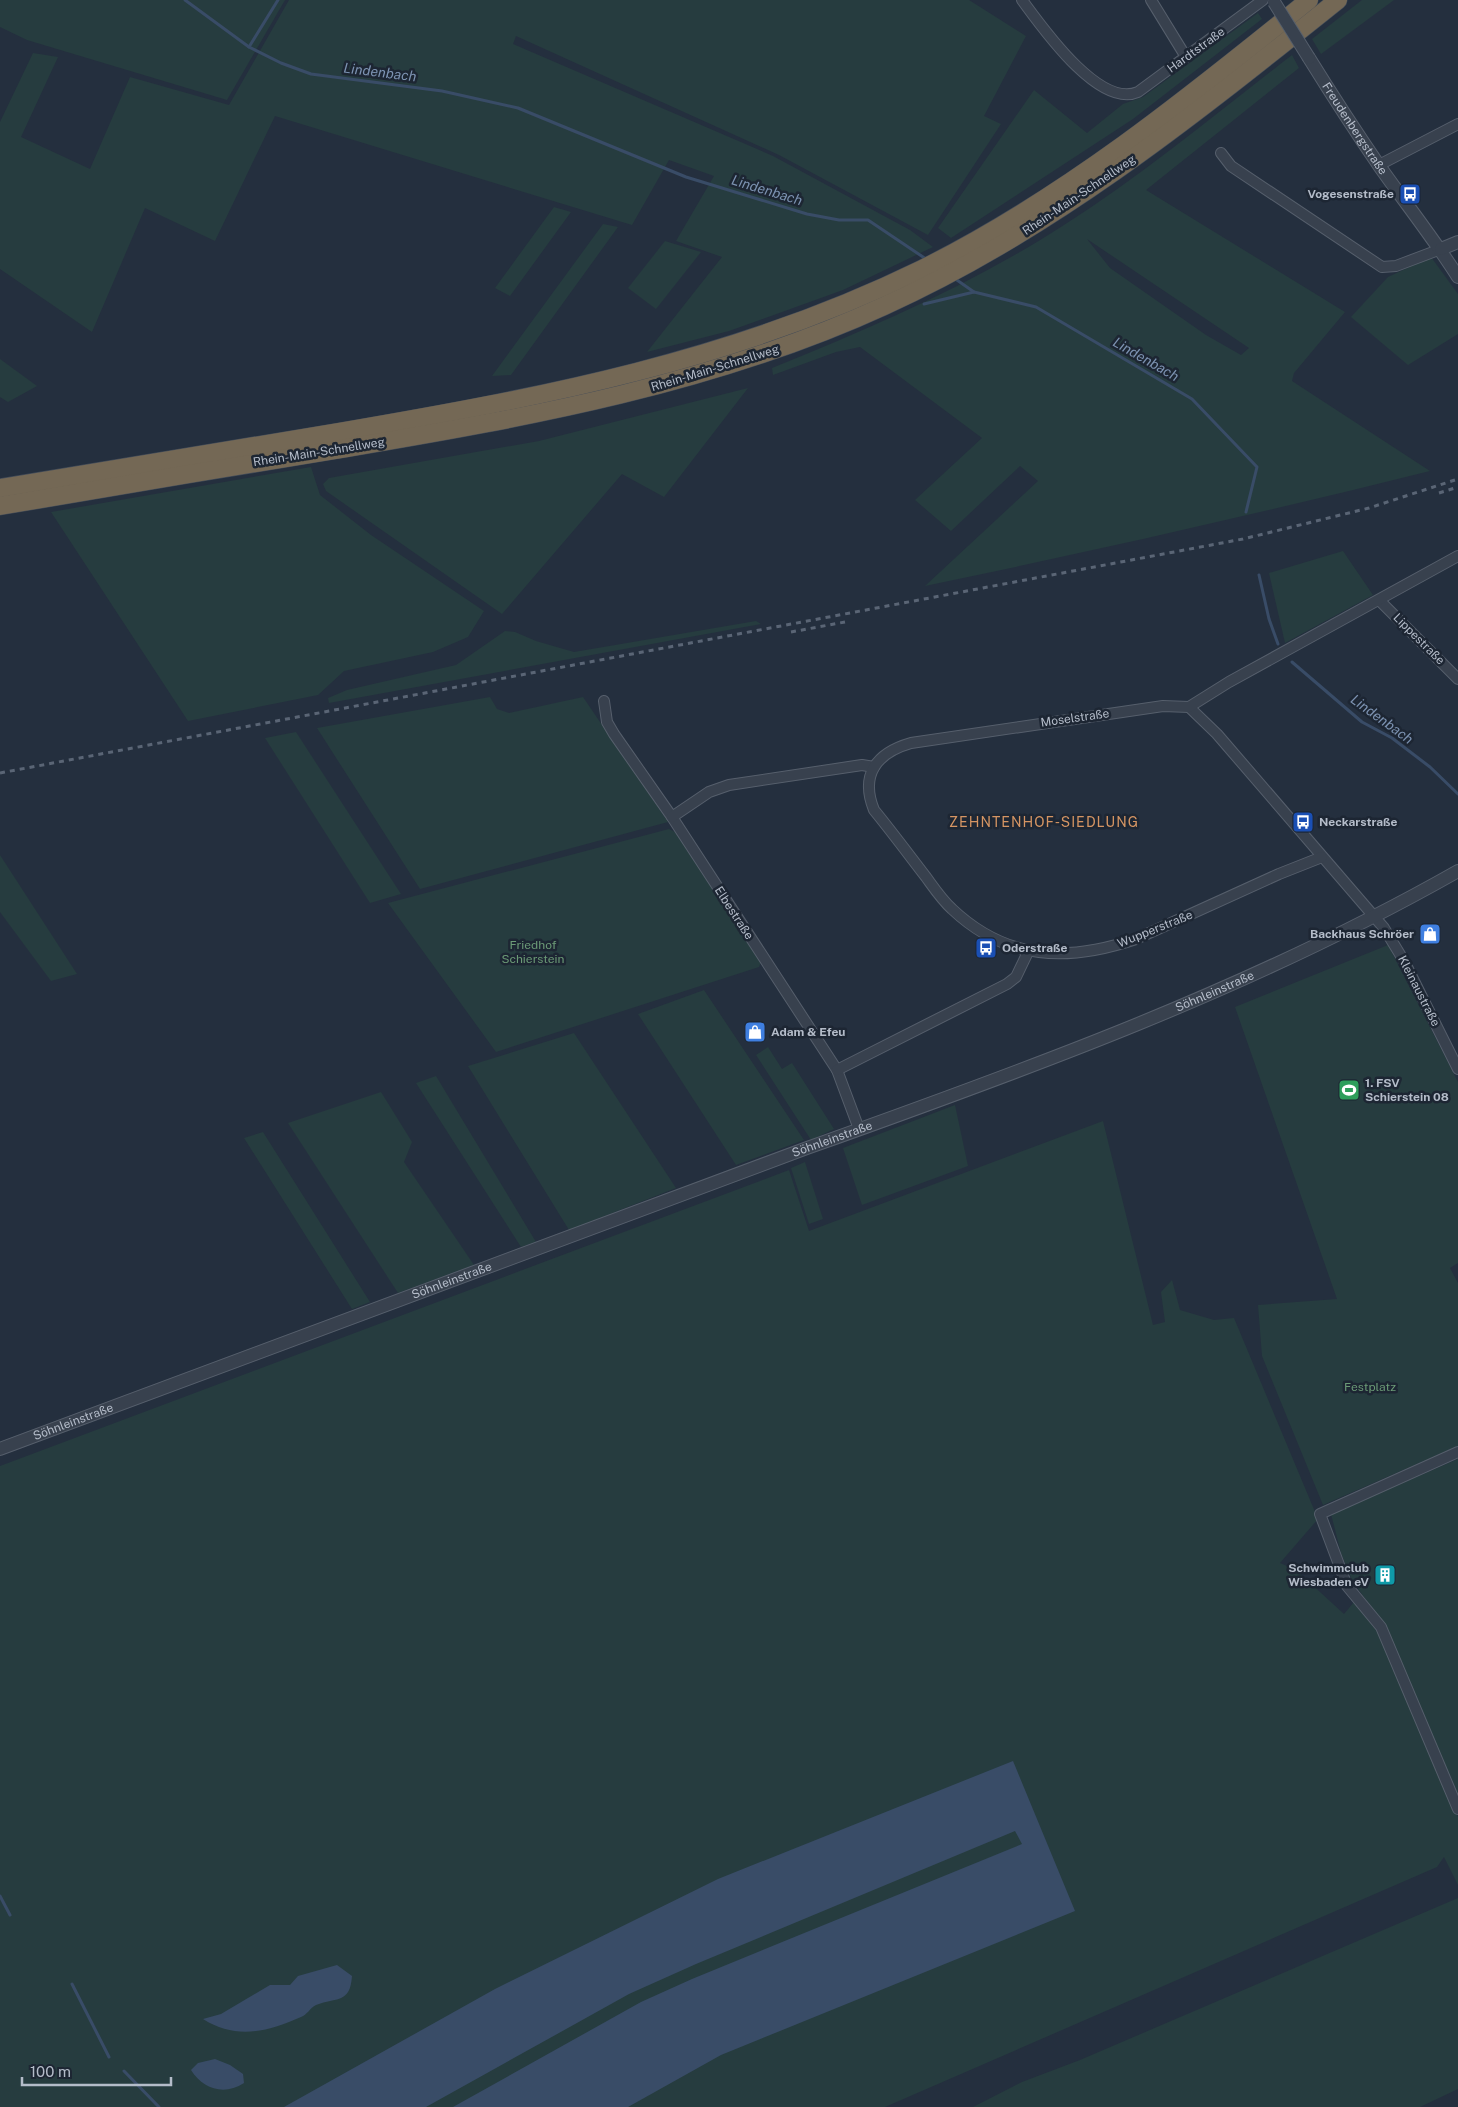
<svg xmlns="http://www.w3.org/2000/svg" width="1458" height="2107" font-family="'Public Sans',sans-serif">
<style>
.green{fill:#263c3f;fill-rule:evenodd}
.water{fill:#394c67}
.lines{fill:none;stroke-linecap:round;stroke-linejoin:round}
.stream{stroke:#394c67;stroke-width:3}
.minor-casing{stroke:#565f6c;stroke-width:12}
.tertiary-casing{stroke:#565f6c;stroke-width:14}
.motorway-casing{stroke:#434c59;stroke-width:19}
.minor{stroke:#38414e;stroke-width:10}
.tertiary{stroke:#38414e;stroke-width:12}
.motorway{stroke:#746855;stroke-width:18}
.rail{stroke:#5a6575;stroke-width:3;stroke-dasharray:5 5;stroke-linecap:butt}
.tertiary-bridge-casing{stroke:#565f6c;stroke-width:14;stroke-linecap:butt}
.tertiary-bridge{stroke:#38414e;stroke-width:12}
.labels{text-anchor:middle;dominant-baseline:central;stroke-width:5;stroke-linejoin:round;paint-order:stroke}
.street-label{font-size:12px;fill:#b4bcc9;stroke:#1d2633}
.poi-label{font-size:12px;font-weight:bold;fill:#b4bcc9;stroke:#1d2633;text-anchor:start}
.park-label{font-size:12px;fill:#6b9a76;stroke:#1d2633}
.water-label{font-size:14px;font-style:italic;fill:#7c92b1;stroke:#1d2633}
.neighbourhood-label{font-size:14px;letter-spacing:1px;fill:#d59563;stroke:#1d2633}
</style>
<rect width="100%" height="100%" fill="#242f3e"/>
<g class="green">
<path d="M0 0H285L227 100 27 40 0 27Z"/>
<path d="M289 0H969L1026 36 984 116 1001 124 928 235 779 155 516 36 513 44 773 156 910 230 933 247 843 290 729 331 647 352 722 257 676 241 714 176 669 160 632 225 275 116 215 241 145 208 92 332 0 269V122L33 53 58 57 21 137 90 169 130 77 229 105Z"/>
<path d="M1362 0H1394L1321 54 1312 39Z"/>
<path d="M1258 13 1262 19 1133 119 951 238 938 228 1034 90 1087 133 1123 104 1143 97Z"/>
<path d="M1292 55 1299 68 1146 190 1345 312 1294 373 1292 381 1430 471C1262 513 1094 551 925 586L1038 481 1020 466 951 531 915 500 982 438 860 347 836 352 773 375 772 368C873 327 973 284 1064 225 1144 174 1217 113 1292 55ZM1087 239 1249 348 1241 355 1206 335 1110 268Z"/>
<path d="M554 207 571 212 510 296 495 288Z"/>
<path d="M603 224 618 227 511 375 492 376Z"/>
<path d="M665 241 701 252 656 309 628 288Z"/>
<path d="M1431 257 1458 294V334L1408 365 1351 317 1388 277Z"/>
<path d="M0 359 37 386 8 402 0 397Z"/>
<path d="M748 388 664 497 622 474 502 614 326 491 323 484 329 478 539 441Z"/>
<path d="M311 467 320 495 371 535 484 611 468 637 433 652 344 671 318 695 188 721 51 512Z"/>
<path d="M1343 551 1373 595 1285 643 1269 573Z"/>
<path d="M756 621 761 624 329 703 328 698 347 690 456 665 505 631 515 632 536 641 574 652Z"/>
<path d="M490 697 497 709 509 713 583 697 668 822 420 889 317 728Z"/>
<path d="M296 732 401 894 370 903 265 738Z"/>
<path d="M669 829 675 832 761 962 759 967 496 1052 388 903Z"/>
<path d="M0 855 77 974 51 981 0 912Z"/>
<path d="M1388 945 1458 1082V1263L1450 1268 1458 1283V1446L1323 1505 1262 1356 1258 1305 1337 1299 1235 1007Z"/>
<path d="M704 990 804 1140 736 1165 638 1014Z"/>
<path d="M574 1033 676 1188 569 1230 468 1066Z"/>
<path d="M768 1047 782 1069 792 1063 834 1129 811 1140 756 1055Z"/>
<path d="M436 1076 536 1242 521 1247 416 1083Z"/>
<path d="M381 1092 412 1142 404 1162 474 1265 398 1293 288 1123Z"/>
<path d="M955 1105 968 1166 862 1205 843 1148Z"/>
<path d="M1103 1121 1153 1325 1165 1322 1161 1292 1172 1280 1180 1310 1214 1320 1234 1318 1318 1519 1280 1563 1296 1570 1344 1614 1354 1602 1379 1633 1458 1817V1885L1444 1857 1437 1867 885 2107H0V1466L789 1170 809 1231Z"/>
<path d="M263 1132 370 1302 352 1309 244 1138Z"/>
<path d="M805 1162 823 1219 809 1224 791 1168Z"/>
<path d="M1458 1459V1794L1387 1630 1352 1580 1341 1553 1331 1514Z"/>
<path d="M1458 1898V2089L1420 2107H973L1022 2082 1080 2060Z"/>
</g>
<g class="water">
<path d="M1013 1761 1075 1911 721 2055 628 2107H453L641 2002 692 1979 1022 1844 1015 1831 696 1964 629 1994 426 2107H284L495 1989 718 1879Z"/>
<path d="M337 1965 352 1976C350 2004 337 1997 316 2005 310 2008 307 2015 301 2017 267 2032 236 2040 203 2019L221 2014 270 1985H290L298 1976Z"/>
<path d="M215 2059 230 2065 243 2074 244 2083C224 2096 203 2089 191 2070L198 2063Z"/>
</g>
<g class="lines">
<g class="stream">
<path d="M185 0 249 47 281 63 311 74 442 91 518 108 686 177 807 214 839 220H868L926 259"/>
<path d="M249 47 278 0"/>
<path d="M954 278 974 292 1036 307 1192 399 1257 467 1246 512"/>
<path d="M924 304 974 292"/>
<path d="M1259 575 1269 619 1278 644"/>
<path d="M1292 662 1362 722 1392 738 1430 767 1458 794"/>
<path d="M0 1896 10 1915"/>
<path d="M72 1984 109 2057"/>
<path d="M124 2071 159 2107"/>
</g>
<g class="minor-casing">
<g id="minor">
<path d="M1022 0C1042 27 1099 109 1138 92L1263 0"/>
<path d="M1151 0 1186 57"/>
<path d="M1221 153 1231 166 1382 267 1396 266 1441 249"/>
<path d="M1379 165 1458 124"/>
<path d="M1379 600 1458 679"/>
<path d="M604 701 607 722 614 734 672 817 837 1070 859 1129"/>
<path d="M1189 707 1217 734 1384 928 1404 961 1458 1069"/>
<path d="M672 817 709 792 729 785 862 765 874 767"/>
<path d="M1322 857 1279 874 1136 939C1068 962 1007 961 952 909 942 900 934 888 926 877 909 855 892 832 874 810 860 775 876 753 911 743L1163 706 1189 707 1229 682 1458 556"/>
<path d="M837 1070 1007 984 1016 977 1028 952"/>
<path d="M1458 1452 1320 1514 1347 1586 1381 1627 1458 1809"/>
</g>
</g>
<g class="tertiary-casing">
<g id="tertiary">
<path id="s1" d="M1309 58C1332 95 1356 132 1380 167 1406 204 1434 239 1458 277"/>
<path d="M1441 249 1458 242"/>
<path id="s2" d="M0 1449 807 1148C1029 1069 1252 988 1458 871"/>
</g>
</g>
<g class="motorway-casing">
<g id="motorway">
<path d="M0 488C113 469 226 450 339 432 543 397 734 361 922 269 1063 199 1187 99 1309 0"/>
<path d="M0 506C116 486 231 467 347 448 530 417 714 384 884 306 1052 230 1194 115 1338 0"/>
</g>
</g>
<use href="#minor" class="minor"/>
<use href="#tertiary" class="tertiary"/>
<use href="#motorway" class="motorway"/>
<g class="rail">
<path d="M1439 493 1458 487"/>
<path d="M791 632 845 622"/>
<path d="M0 773 1243 539 1369 508 1458 479"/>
</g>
<g class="tertiary-bridge-casing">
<path id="tertiary-bridge" d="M1274 2 1309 58"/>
</g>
<use href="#tertiary-bridge" class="tertiary-bridge"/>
</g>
<defs>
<g id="bus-square" transform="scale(1.125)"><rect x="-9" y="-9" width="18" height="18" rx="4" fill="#1a4fb4" stroke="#1d2633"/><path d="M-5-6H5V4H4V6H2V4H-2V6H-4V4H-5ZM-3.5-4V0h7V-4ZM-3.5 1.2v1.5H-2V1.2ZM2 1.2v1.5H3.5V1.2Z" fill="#fff"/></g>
<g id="shop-square" transform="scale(1.125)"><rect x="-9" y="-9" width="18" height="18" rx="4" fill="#3f7fe0" stroke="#1d2633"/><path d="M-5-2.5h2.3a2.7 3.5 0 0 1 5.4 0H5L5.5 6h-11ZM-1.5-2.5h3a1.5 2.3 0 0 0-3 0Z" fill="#fff"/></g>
<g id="stadium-square" transform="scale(1.125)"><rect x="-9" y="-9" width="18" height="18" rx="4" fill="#2e9e5b" stroke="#1d2633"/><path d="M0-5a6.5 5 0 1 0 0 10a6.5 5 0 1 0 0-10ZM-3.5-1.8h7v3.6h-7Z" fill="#fff"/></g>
<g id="building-square" transform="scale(1.125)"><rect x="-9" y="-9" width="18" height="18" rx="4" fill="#0f9aa8" stroke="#1d2633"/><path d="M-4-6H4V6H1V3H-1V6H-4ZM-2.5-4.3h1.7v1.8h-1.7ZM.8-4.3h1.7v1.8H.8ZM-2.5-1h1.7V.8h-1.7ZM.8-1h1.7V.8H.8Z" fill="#fff"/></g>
</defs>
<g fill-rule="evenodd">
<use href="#bus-square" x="1410" y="194"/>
<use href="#bus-square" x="1303" y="822"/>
<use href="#shop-square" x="1430" y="934"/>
<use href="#bus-square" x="986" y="948"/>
<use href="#shop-square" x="755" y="1032"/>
<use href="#stadium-square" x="1349" y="1090"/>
<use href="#building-square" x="1385" y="1575"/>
</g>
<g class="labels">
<g class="street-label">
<text transform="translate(1196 50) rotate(-36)">Hardtstraße</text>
<text stroke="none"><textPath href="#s1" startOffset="84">Freudenbergstraße</textPath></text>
<text transform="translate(1079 195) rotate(-34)">Rhein-Main-Schnellweg</text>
<text transform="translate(715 368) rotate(-17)">Rhein-Main-Schnellweg</text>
<text transform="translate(319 452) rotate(-9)">Rhein-Main-Schnellweg</text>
<text transform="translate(1419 639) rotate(45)">Lippestraße</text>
<text transform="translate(1075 718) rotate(-8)">Moselstraße</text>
<text transform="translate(734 913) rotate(57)">Elbestraße</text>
<text transform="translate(1155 929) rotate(-22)">Wupperstraße</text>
<text transform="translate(1419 991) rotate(63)">Kleinaustraße</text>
<text stroke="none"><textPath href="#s2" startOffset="1298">Söhnleinstraße</textPath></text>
<text stroke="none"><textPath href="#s2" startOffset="888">Söhnleinstraße</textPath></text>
<text stroke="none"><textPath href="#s2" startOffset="482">Söhnleinstraße</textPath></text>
<text stroke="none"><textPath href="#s2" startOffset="78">Söhnleinstraße</textPath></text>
</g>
<g class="poi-label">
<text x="1394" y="194" text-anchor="end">Vogesenstraße</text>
<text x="1319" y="822">Neckarstraße</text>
<text x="1414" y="934" text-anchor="end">Backhaus Schröer</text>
<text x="1002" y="948">Oderstraße</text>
<text x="771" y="1032">Adam &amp; Efeu</text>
<text x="1365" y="1083">1. FSV<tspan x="1365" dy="14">Schierstein 08</tspan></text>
<text x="1369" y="1568" text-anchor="end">Schwimmclub<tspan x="1369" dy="14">Wiesbaden eV</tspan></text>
</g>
<g class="park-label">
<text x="533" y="945">Friedhof<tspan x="533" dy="14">Schierstein</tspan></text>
<text x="1370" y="1387">Festplatz</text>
</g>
<g class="water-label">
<text transform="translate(380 72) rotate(7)">Lindenbach</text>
<text transform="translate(767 190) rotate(17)">Lindenbach</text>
<text transform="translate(1146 359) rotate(30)">Lindenbach</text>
<text transform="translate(1382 719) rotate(36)">Lindenbach</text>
</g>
<g class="neighbourhood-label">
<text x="1044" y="822">ZEHNTENHOF-SIEDLUNG</text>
</g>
</g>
<path d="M22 2077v8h149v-8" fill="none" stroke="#b4bcc9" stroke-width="2.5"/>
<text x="30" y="2077" font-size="15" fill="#b4bcc9" stroke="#1d2633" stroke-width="4" paint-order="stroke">100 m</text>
</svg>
